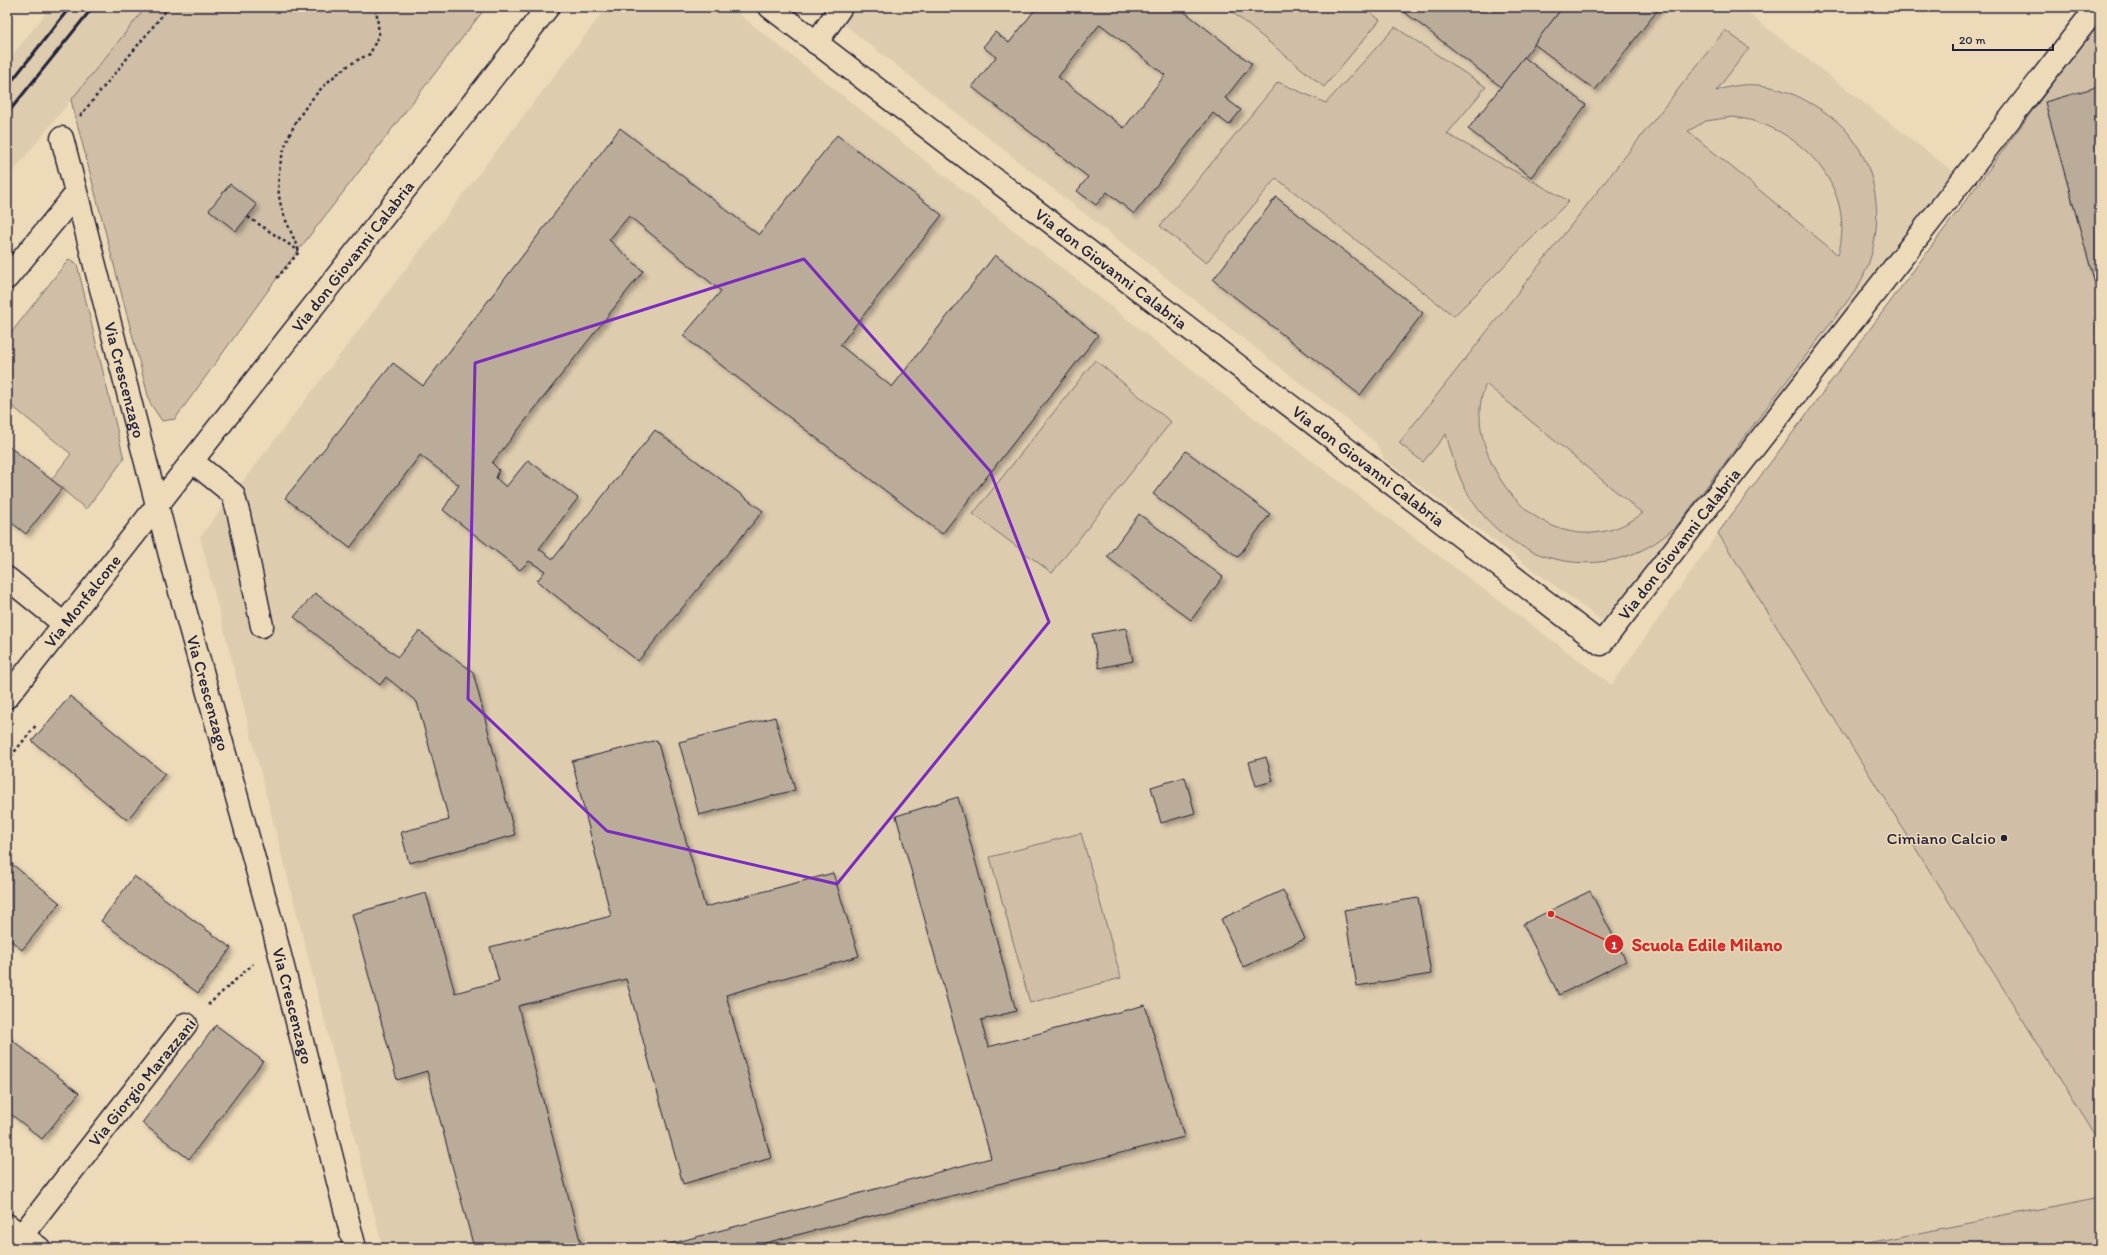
<svg xmlns="http://www.w3.org/2000/svg" width="2107" height="1255" font-family="Itim,sans-serif">
<style>
.built{fill:#deccaf}
.green{fill:#d0bfa6;stroke:#797070;fill-rule:evenodd}
.building{fill:#baac99;stroke:#22223b;fill-rule:evenodd;filter:url(#shadow)}
.lines{fill:none;stroke-linecap:round;stroke-linejoin:round}
.minor-casing{stroke:#22223b;stroke-width:25}
.path{stroke:#22223b;stroke-width:2.5;stroke-dasharray:3 3;stroke-linecap:butt}
.minor{stroke:#eddab8;stroke-width:22}
.rail{stroke:#22223b;stroke-width:3}
.marked{fill:none;stroke:#7b2cbf;stroke-width:3;stroke-linejoin:round}
.poi-dot{fill:#22223b;stroke:#eddab8;stroke-width:1.5}
.labels{text-anchor:middle;dominant-baseline:central;stroke-width:3;stroke-linejoin:round;paint-order:stroke}
.street-label{font-size:17px;fill:#22223b;stroke:#eddab8}
.poi-label{font-size:17px;fill:#22223b;stroke:#eddab8;text-anchor:end}
.leader{fill:none;stroke:#d62828;stroke-width:1.5}
.callout-dot{fill:#d62828;stroke:#eddab8;stroke-width:1.5}
.mark-label{font-size:12px;text-anchor:middle;font-weight:bold;fill:#fff}
.callout-label{font-size:18px;text-anchor:middle;font-weight:bold;fill:#d62828;stroke:#eddab8;stroke-width:3;stroke-linejoin:round;paint-order:stroke}
</style>
<defs>
<filter id="shadow"><feDropShadow dx="3.5" dy="3.5" stdDeviation="2" flood-color="#0004"/></filter>
</defs>
<rect width="100%" height="100%" fill="#eddab8"/>
<filter id="ink" filterUnits="userSpaceOnUse"><feTurbulence type="fractalNoise" baseFrequency=".025" numOctaves="2"/><feDisplacementMap in="SourceGraphic" scale="8" xChannelSelector="R" yChannelSelector="G"/><feConvolveMatrix kernelMatrix="1 2 1 2 8 2 1 2 1" color-interpolation-filters="sRGB"/></filter>
<g filter="url(#ink)">
<g class="built">
<path d="M51 7H146L7 179V62Z"/>
<path d="M607 7H730L1217 390 1612 685 1718 533 2100 1143V1239L2056 1248H383L200 537Z"/>
<path d="M822 7H1740L1955 173 1605 623 1385 460 1375 442Z"/>
</g>
<g class="green">
<path d="M146 7H486L277 278 175 419 162 421 150 403 71 100Z"/>
<path d="M1226 7H1364L1380 20 1324 87Z"/>
<path d="M2100 20V1143L1718 533Z"/>
<path d="M1395 27 1486 87 1447 134 1569 201 1454 316 1276 178 1206 263 1160 226 1278 82 1326 103Z"/>
<path d="M1725 30 1749 48 1716 91C1745 80 1773 84 1801 98 1816 106 1831 115 1843 127 1884 170 1887 242 1855 291L1679 523C1622 583 1524 573 1476 506 1460 485 1453 459 1446 434L1423 462 1399 443ZM1732 117C1797 123 1858 186 1838 255L1688 131 1706 121ZM1486 384 1642 513H1643C1578 562 1507 515 1485 446 1479 426 1477 404 1486 384Z"/>
<path d="M69 259 77 264 124 459 86 509 51 480 71 454 7 402V338Z"/>
<path d="M1095 360 1171 422 1052 573 973 514Z"/>
<path d="M1081 833 1121 978 1030 1003 990 857Z"/>
<path d="M2100 1197V1248H1843Z"/>
</g>
<g class="building">
<path d="M1037 7H1178L1252 64 1225 98 1241 110 1229 125 1213 113 1134 214 1107 192 1096 205 1077 191 1088 177 972 87 996 57 983 47 995 32 1009 43ZM1100 24 1165 75 1124 128 1058 77Z"/>
<path d="M1398 7H1563L1501 87Z"/>
<path d="M1563 7H1660L1595 90 1534 44Z"/>
<path d="M1524 57 1586 105 1531 177 1468 129Z"/>
<path d="M2100 86V290L2097 291 2045 102Z"/>
<path d="M620 128 759 235 837 135 942 215 840 345 892 387 995 255 1098 335 942 534 683 336 721 291 629 216 609 240 643 271 492 463 499 470 496 478 506 487 528 460 578 498 539 549 553 559 655 430 763 511 638 661 537 581 545 571 529 561 520 570 443 510 459 485 420 455 350 548 285 498 393 363 423 386Z"/>
<path d="M230 184 257 205 236 231 209 210Z"/>
<path d="M1276 197 1423 313 1360 395 1213 280Z"/>
<path d="M7 445 62 488 26 534 7 519Z"/>
<path d="M1186 451 1270 514 1238 557 1153 494Z"/>
<path d="M1139 514 1223 577 1191 620 1107 557Z"/>
<path d="M315 593 398 657 419 631 473 672 515 835 409 863 401 832 449 820 417 702 386 677 380 685 294 617Z"/>
<path d="M1126 628 1133 661 1099 668 1092 634Z"/>
<path d="M70 696 165 774 127 820 32 741Z"/>
<path d="M775 717 795 790 699 815 679 742Z"/>
<path d="M657 740 705 907 833 873 859 956 726 995 771 1158 683 1184 626 979 518 1006 582 1248H474L427 1071 397 1080 352 914 426 893 455 993 499 981 490 947 611 916 572 761Z"/>
<path d="M1266 757 1273 781 1256 786 1249 762Z"/>
<path d="M1185 777 1195 813 1161 823 1151 787Z"/>
<path d="M958 797 1016 1011 981 1020 988 1047 1145 1005 1184 1137 745 1248H655L991 1158 896 816Z"/>
<path d="M7 860 60 903 22 950 7 937Z"/>
<path d="M134 876 231 948 198 993 101 921Z"/>
<path d="M1283 890 1305 939 1243 967 1221 919Z"/>
<path d="M1590 891 1626 961 1559 995 1523 924Z"/>
<path d="M1418 898 1431 974 1357 986 1344 910Z"/>
<path d="M216 1025 263 1061 189 1159 142 1123Z"/>
<path d="M7 1036 79 1093 42 1139 7 1111Z"/>
</g>
<g class="lines">
<g class="minor-casing">
<g id="minor">
<path id="s1" d="M770 7 1601 644 2097 7"/>
<path d="M816 43 841 7"/>
<path id="s2" d="M62 138 171 559 272 924 355 1248"/>
<path d="M7 278 76 194"/>
<path d="M192 461 233 494 239 515 262 626"/>
<path d="M7 578 64 624"/>
<path id="s3" d="M7 697 548 7"/>
<path d="M7 1225 39 1248"/>
<path d="M12 1248 186 1024"/>
</g>
</g>
<g class="path">
<path d="M80 116 169 7"/>
<path d="M248 217 299 251"/>
<path d="M277 278 299 252C294 237 285 221 281 206 266 146 317 76 370 54L379 34 376 7"/>
<path d="M7 761 37 724"/>
<path d="M208 1005 253 964"/>
</g>
<use href="#minor" class="minor"/>
<g class="rail">
<path d="M7 87 70 7"/>
<path d="M7 114 93 7"/>
</g>
</g>
</g>
<path class="marked" d="M804 259 990 471 1049 622 837 884 607 831 468 699 475 363Z"/>
<circle class="poi-dot" cx="2004" cy="838" r="4"/>
<g class="labels">
<g class="street-label">
<text stroke="none"><textPath href="#s3" startOffset="560">Via don Giovanni Calabria</textPath></text>
<text stroke="none"><textPath href="#s1" startOffset="430">Via don Giovanni Calabria</textPath></text>
<text stroke="none"><textPath href="#s2" startOffset="250">Via Crescenzago</textPath></text>
<text stroke="none"><textPath href="#s1" startOffset="754">Via don Giovanni Calabria</textPath></text>
<text stroke="none"><textPath href="#s1" startOffset="1174">Via don Giovanni Calabria</textPath></text>
<text stroke="none"><textPath href="#s3" startOffset="122">Via Monfalcone</textPath></text>
<text stroke="none"><textPath href="#s2" startOffset="574">Via Crescenzago</textPath></text>
<text stroke="none"><textPath href="#s2" startOffset="898">Via Crescenzago</textPath></text>
<text transform="translate(142 1082) rotate(-51)">Via Giorgio Marazzani</text>
</g>
<g class="poi-label">
<text x="1996" y="838">Cimiano Calcio</text>
</g>
</g>
<path class="leader" d="M1551 914L1614 944"/>
<g class="callout-dot">
<circle cx="1551" cy="914" r="4"/>
<circle cx="1614" cy="944" r="10"/>
</g>
<g class="mark-label">
<text x="1614" y="949">1</text>
</g>
<g class="callout-label">
<text x="1707" y="951">Scuola Edile Milano</text>
</g>
<rect width="2107" height="1255" fill="none" stroke="#eddab8" stroke-width="24"/>
<rect x="12" y="12" width="2083" height="1231" fill="none" stroke="#22223b" stroke-width="1.5" filter="url(#ink)"/>
<path d="M1953 44v6h100v-6" fill="none" stroke="#22223b" stroke-width="2"/>
<text x="1959" y="44" font-size="12" fill="#22223b" stroke="#eddab8" stroke-width="3" paint-order="stroke">20 m</text>
</svg>
